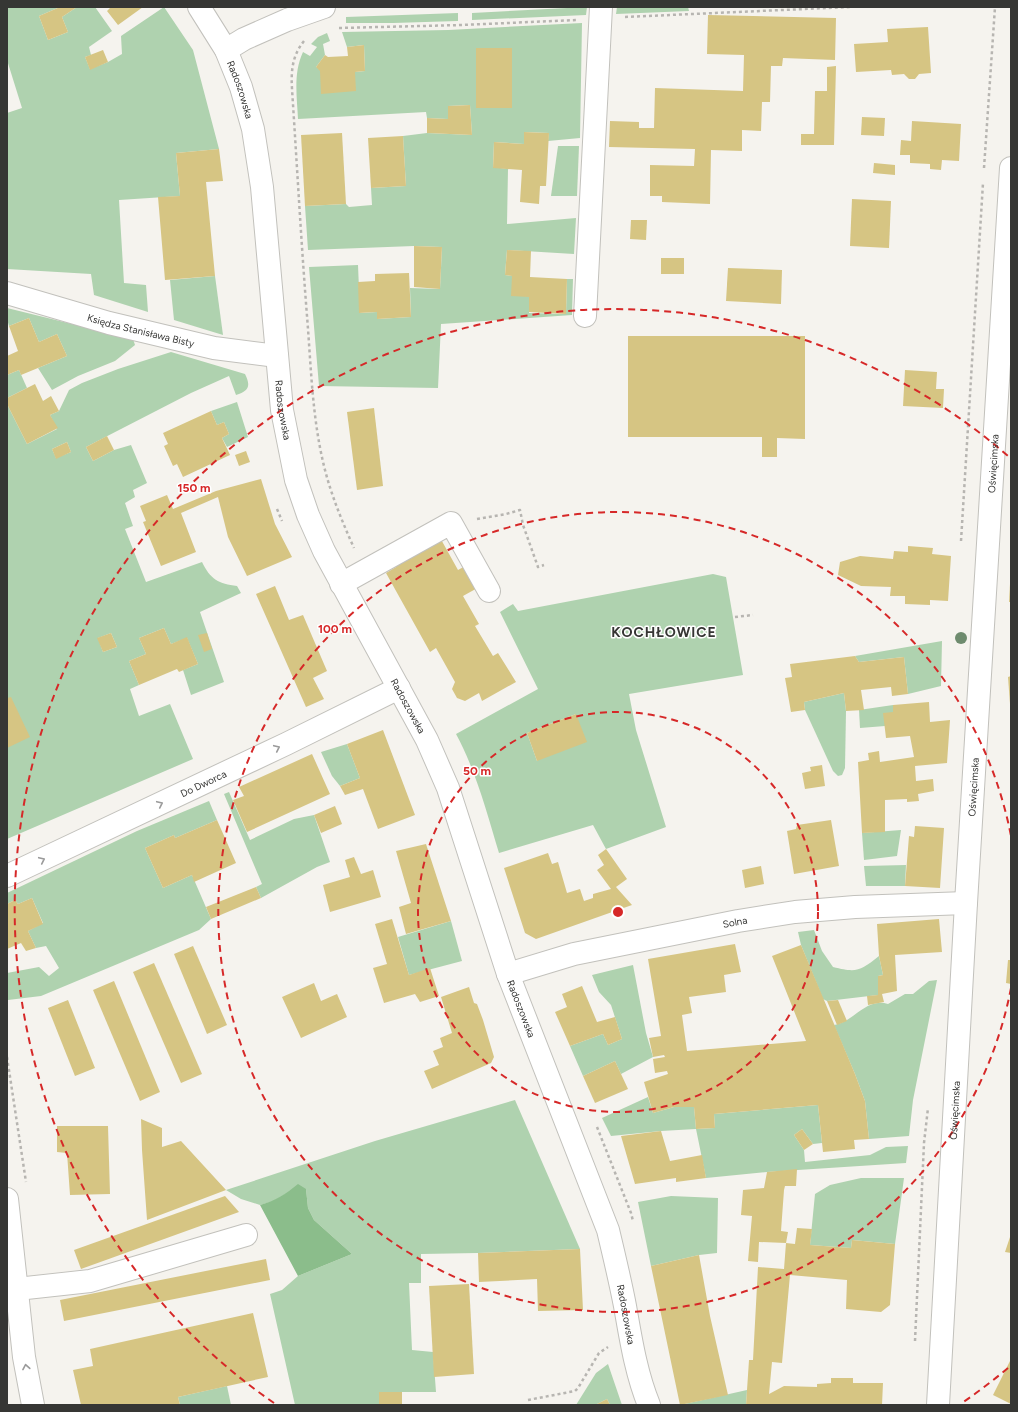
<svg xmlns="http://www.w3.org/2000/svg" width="1018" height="1412" font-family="Figtree,sans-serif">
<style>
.green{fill:#afd2af;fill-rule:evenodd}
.forest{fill:#8bbd8b}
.building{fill:#d6c583}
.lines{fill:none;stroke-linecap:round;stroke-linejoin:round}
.minor-casing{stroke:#c2c1bc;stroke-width:24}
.path{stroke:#b7b5b1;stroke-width:2.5;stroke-dasharray:3 3;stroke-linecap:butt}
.minor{stroke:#fff;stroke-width:22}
.tree{fill:#6e8b6e}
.oneway{stroke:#9a9a9a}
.ring{fill:none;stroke:#d62828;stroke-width:2;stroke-dasharray:7 5}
.labels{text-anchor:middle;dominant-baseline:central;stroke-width:3;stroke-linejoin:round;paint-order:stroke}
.street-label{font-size:10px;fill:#363634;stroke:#fff}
.district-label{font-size:14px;font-weight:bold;letter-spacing:1px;fill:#363634;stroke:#fff}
.centre{fill:#d62828;stroke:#fff;stroke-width:2}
.ring-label{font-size:12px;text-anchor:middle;font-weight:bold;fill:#d62828;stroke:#fff;stroke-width:3;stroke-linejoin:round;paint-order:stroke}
</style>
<rect width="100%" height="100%" fill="#f5f3ee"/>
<g class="green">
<path d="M7 7H60L39 16 48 40 68 32 62 17 77 7H95L112 31 89 47 91 55 85 57 90 69 108 62 122 54 121 36 164 7 193 50 219 149 176 153 180 196 119 200 124 283 146 285 148 312 94 295 91 274 7 269V113L22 108 7 60Z"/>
<path d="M587 7 586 15 472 20V13Z"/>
<path d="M617 7H688L689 11 616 14Z"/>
<path d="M458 13V21L393 23H346V17Z"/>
<path d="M582 23 580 138 548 141 549 133 525 132 524 144 494 142 493 167 508 169 507 224 576 218 574 254 507 250 505 275 512 276 529 297V313L566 314 567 279H573L572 315 441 324 438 388 319 386 309 267 358 265 360 313 377 312V319L411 317 410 288 440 289 442 247 414 246 308 250 305 206 346 204 349 207 372 205 371 188 406 186 403 136 427 133 472 135 470 105 448 106V119L427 118 426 112 298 119C297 97 293 73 303 52L310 56 317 47 311 44 318 37 327 33 330 41 323 44 325 55 316 67 355 72 365 71 364 45 347 47 342 32 448 30ZM476 48H512V108H476Z"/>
<path d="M558 146H579L577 196H551Z"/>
<path d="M215 276 223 335 174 320 170 280Z"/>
<path d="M7 308 133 339 135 345 115 361 78 376 52 390 38 368 67 356 57 334 39 342 29 318 9 326 7 319Z"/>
<path d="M171 352 245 374C251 386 249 391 236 395L229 376 191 393 86 447 93 461 114 450 131 445 147 483 133 490 135 497 125 503 133 526 125 529 146 582 202 562C210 579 219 584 237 586L241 593 200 612 224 682 191 695 183 670 198 664 187 638 171 644 164 628 139 638 146 654 129 661 139 685 130 689 139 716 170 704 193 759 7 839V404L27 444 57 429 50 415 59 411 69 390 82 383 118 369ZM67 442 71 452 56 458 52 449ZM111 633 117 647 103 652 98 638Z"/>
<path d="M19 370 27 388 7 398V375Z"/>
<path d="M237 402 248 437 227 447 222 438 229 434 224 422 217 425 211 411Z"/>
<path d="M713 574 726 577 743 675 629 694 636 730 666 827 606 849 593 825 499 853C487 813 476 771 456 734L538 689 500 612 513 604 518 611ZM576 714 537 761 527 733Z"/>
<path d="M942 641 941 686 908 694 904 657 859 662 855 656Z"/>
<path d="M844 693 846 711 845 768 842 775 838 776 833 771 805 710 804 702Z"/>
<path d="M893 705V712L885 726 860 728 859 710Z"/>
<path d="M347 744 360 778 340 786 332 776 321 752Z"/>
<path d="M229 792 250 840 294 819 314 815 330 862 317 867 261 898 256 887 262 884 224 794Z"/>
<path d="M209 801 217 820 175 838 174 835 145 848 163 888 192 875 211 919 199 930 41 996 8 1000 7 973 39 967 49 976 59 968 46 946 36 948 28 931 43 923 32 898 18 904 15 900 7 904V893L137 831Z"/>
<path d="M901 830 897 856 864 860 862 833Z"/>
<path d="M906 865 905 886H866L864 866Z"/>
<path d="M451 921 462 961 409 975 398 937Z"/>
<path d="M814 930 822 951 833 967C857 973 860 971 879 956L883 975 878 976V995L827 1001 823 999 801 945 798 932Z"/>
<path d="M633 965 646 1033 653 1057 621 1074 615 1061 583 1076 570 1046 603 1034 608 1045 622 1039 611 1005 599 992 592 975Z"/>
<path d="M937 980 913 1100 909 1136 869 1139 865 1101 855 1074 834 1025C854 1022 866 997 888 1004L905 994H913L929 981Z"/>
<path d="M648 1097 653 1113 674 1107H694L696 1129 715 1128 714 1114 818 1105 822 1143 813 1144 802 1129 794 1135 804 1150 805 1162 870 1155 886 1147 908 1146 906 1163 767 1172 706 1178 696 1129 661 1131 611 1136 602 1118Z"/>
<path d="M515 1100 580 1249 478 1253 421 1254V1283H409L412 1350 433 1352 436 1392H379V1405H295L270 1294 282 1290 298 1276 352 1254 314 1220 308 1208 306 1189 289 1192 274 1201 260 1205 241 1199 226 1190 375 1141Z"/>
<path d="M861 1178H904L895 1244 852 1240 851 1248 810 1245 815 1194 830 1185Z"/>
<path d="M671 1196 718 1198 717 1253 699 1255 651 1266 638 1202Z"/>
<path d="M608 1364 622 1405H610L607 1399 595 1405H576L596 1373Z"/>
<path d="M227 1386 231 1405H180L178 1397Z"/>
<path d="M747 1390 746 1405H680Z"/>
</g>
<path class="forest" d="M298 1184 306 1189 308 1208 314 1220 352 1254 298 1276 260 1205C275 1201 286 1194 298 1184Z"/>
<g class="building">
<path d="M60 7H77L62 17 68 32 48 40 39 16Z"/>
<path d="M109 7H143L118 25 107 11 110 8Z"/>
<path d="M708 15 836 18 835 60 783 58 782 66H771L770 102H762L761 131 742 130V151L711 150 710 204 662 202V196H650V165L694 166 695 149 609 147 610 121 639 122V128H654L655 88 743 91 744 55 707 54Z"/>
<path d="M928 27 931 73 919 74 915 79H909L904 74 892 75 891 70 856 72 854 44 888 42 887 29Z"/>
<path d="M364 45 365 71 355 72 356 91 321 94 320 71 316 67 325 55 328 57 348 56 347 47Z"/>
<rect x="476" y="48" width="36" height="60"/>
<path d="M103 50 108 62 90 70 85 57Z"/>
<path d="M836 66 834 145H801V134H814L815 91H827V67Z"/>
<path d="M470 105 472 135 427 133V118L448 119V106Z"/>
<path d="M862 117 885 118 884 136 861 135Z"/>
<path d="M912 121 961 124 959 161 942 160 941 170 930 169V164L910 163V155H900L901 140 911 141Z"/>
<path d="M524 132 549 133 546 186H540L539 204 520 202 522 170 493 168 494 142 524 144Z"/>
<path d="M342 133 346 204 305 206 301 135Z"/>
<path d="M403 136 406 186 371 188 368 138Z"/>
<path d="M219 149 223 181 206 182 215 276 165 280 158 197 180 196 176 153Z"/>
<path d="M874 163 895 165V175L873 173Z"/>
<path d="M852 199 891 201 889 248 850 246Z"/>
<path d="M631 220H647L646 240 630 239Z"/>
<path d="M414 246 442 247 440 289 414 287Z"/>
<path d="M507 250 531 251 530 277 567 279 566 314 529 312V297L511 296 512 276 505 275Z"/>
<rect x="661" y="258" width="23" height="16"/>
<path d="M728 268 782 270 781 304 726 301Z"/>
<path d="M409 273 411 317 377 319V312L359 313 358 282 375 281V274Z"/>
<path d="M29 318 39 342 57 334 67 356 21 375 19 370 7 375V356L18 351 9 326Z"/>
<path d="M628 336H805V439L777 438V457H762V437H628Z"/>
<path d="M905 370 937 372 936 389H944L943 408 903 406Z"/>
<path d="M35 384 43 401 51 396 59 411 50 415 58 428 27 444 7 404V398Z"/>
<path d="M374 408 383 486 357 490 347 412Z"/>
<path d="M211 411 217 425 224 422 229 434 222 438 230 455 183 477 177 464 173 466 164 446 168 444 163 433Z"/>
<path d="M107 436 114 450 93 461 86 447Z"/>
<path d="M67 442 71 452 56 459 52 449Z"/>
<path d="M246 451 250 462 239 466 235 455Z"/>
<path d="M261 479 275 524 292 557 247 576 228 537 218 497 181 513 196 552 161 566 143 522 146 521 140 506 167 495 173 509 216 491Z"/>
<path d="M438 534 458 570 469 564 481 586 463 596 479 624 475 626 493 656 498 653 516 682 482 701 479 693 465 701 457 698 452 689 455 682 436 648 430 652 386 573 396 567 392 560Z"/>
<path d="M908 546 933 548 932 554 951 556 948 601 930 600V605L905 604V596H890L891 587 861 586 838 575 840 562 860 556 893 559 894 551 908 552Z"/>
<path d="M1010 584H1011V602H1009Z"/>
<path d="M275 586 289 620 303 615 327 671 313 678 324 699 306 707 256 594Z"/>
<path d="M164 628 171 644 187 637 198 664 179 672 177 669 139 685 129 661 146 654 139 638Z"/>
<path d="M111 633 117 647 103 652 97 638Z"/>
<path d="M207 633 212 649 204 652 198 635Z"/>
<path d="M855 656 859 662 904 657 908 694 892 696 891 687 861 690 864 710 846 711 844 693 804 702 805 710 791 712 785 678 792 677 790 664Z"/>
<path d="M1011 676V704H1010L1008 677Z"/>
<path d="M11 697 30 737 7 748V698Z"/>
<path d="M929 702 930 722 950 720 947 763 915 766 916 781 933 779 934 791 918 794 919 801 907 802V799L885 800V832L862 833 858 762 869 760 868 753 879 751 880 762 914 757 910 736 886 738 883 713 893 712V705Z"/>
<path d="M576 714 587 742 537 761 527 733Z"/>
<path d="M383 730 415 815 378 829 363 789 345 795 340 786 360 778 347 744Z"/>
<path d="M312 754 330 794 247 832 233 800 244 796 239 787Z"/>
<path d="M822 765 825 786 805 789 802 773 811 771 810 767Z"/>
<path d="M335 806 342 824 321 833 314 815Z"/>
<path d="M217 820 236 863 194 882 192 875 163 888 145 848 174 835 175 838Z"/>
<path d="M831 820 839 866 794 874 787 831 796 829 797 825Z"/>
<path d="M915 826 944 828 940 888 905 886 909 836 914 837Z"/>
<path d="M426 844 451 921 406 934 399 907 411 903 396 851Z"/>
<path d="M606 849 627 879 616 887 632 905 536 939 525 933 504 868 548 853 552 864 558 862 567 893 580 889 584 901 593 898V894L611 889 597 870 604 865 598 855Z"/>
<path d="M354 857 361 874 373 870 381 897 330 912 323 885 350 877 345 860Z"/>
<path d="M761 866 764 884 745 888 742 870Z"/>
<path d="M256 887 261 898 211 919 206 907Z"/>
<path d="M32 898 43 924 28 931 36 948 26 951 21 943 7 949V904L15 900 18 904Z"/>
<path d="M392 919 409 975 430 968 439 996 420 1002 415 994 384 1003 373 968 387 964 375 924Z"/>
<path d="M939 919 942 952 895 955 897 991 882 994 884 1002 868 1005 867 996 878 995V976L883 975 879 956 877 924Z"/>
<path d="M735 944 741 972 724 975 726 992 689 997 692 1013 682 1015 687 1051 806 1041 772 956 801 945 855 1074 865 1101 869 1139 854 1140 855 1149 823 1152 818 1105 714 1114 715 1128 696 1129 694 1107H674L653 1113 644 1082 668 1074 667 1071 655 1073 653 1059 665 1057 664 1055 653 1057 649 1038 661 1036 648 959Z"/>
<path d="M193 946 227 1025 207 1034 174 954Z"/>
<path d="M1008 960H1011V984L1006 983Z"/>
<path d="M154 963 202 1074 181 1083 133 972Z"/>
<path d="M114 981 160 1092 140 1101 93 990Z"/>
<path d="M314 983 321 1001 337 994 347 1017 301 1038 282 997Z"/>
<path d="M582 986 597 1022 615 1017 622 1039 608 1045 603 1034 570 1046 555 1012 567 1007 562 994Z"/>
<path d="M469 987 474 1003 477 1004 483 1020 494 1057 491 1063 432 1089 424 1071 439 1065 433 1051 443 1047 440 1038 452 1033 441 997Z"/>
<path d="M68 1000 95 1068 75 1076 48 1008Z"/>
<path d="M838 1000 847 1021 837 1025 827 1001Z"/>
<path d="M615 1061 628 1089 595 1103 583 1076Z"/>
<path d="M141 1119 162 1128V1147L181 1141 226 1190 147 1220 142 1150Z"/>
<path d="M57 1126H108L110 1194 70 1195 67 1153 57 1152Z"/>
<path d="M802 1129 813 1144 804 1150 794 1135Z"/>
<path d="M661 1131 670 1161 702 1155 706 1178 676 1182V1178L635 1184 621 1136Z"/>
<path d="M797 1169 796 1186H785L784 1190 781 1231 788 1232 786 1243 795 1244 797 1228 812 1229 810 1245 851 1248 852 1240 895 1244 890 1305 881 1312 846 1309 847 1280 790 1275 782 1363 772 1362 769 1394 784 1386 817 1387V1384L831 1383V1378H853V1383H883L882 1405H746L749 1360H753L758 1267 784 1269 786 1243 759 1242 758 1262 748 1261 752 1216 741 1215 743 1190 764 1188 767 1172Z"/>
<path d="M225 1196 239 1212 81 1269 74 1250Z"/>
<path d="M1011 1234V1253L1005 1252Z"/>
<path d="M580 1249 583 1310 538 1311 537 1279 479 1282 478 1253Z"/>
<path d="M699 1255 710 1316 728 1395 680 1405 651 1266Z"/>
<path d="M266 1259 270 1280 64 1321 60 1300Z"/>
<path d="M469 1284 474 1374 434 1377 429 1286Z"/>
<path d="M253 1313 268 1377 178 1397 180 1405H81L73 1370 93 1366 90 1349Z"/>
<path d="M1011 1359V1404L993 1395Z"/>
<rect x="379" y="1392" width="23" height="13"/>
<path d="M607 1399 610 1405H595Z"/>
</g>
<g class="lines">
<g class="minor-casing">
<g id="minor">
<path id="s1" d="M199 7 226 50 241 87 253 129 262 187 282 410 296 480 308 515 324 551 427 740 448 788 508 974 608 1230C614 1255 620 1280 625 1306 631 1340 636 1373 649 1405"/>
<path d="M226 50 244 39 287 20 324 7"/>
<path id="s2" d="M7 293 109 323 214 348 277 356"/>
<path d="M585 316 601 7"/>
<path d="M341 584 451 523 489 591"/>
<path id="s3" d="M7 876 286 744 399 688"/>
<path id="s4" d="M508 974 574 954 738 921 795 912 855 907 966 903"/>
<path d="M7 1199 24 1357 33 1405"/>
<path d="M17 1289 90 1281 246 1235"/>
<path id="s5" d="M938 1405 966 903 1011 168"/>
</g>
</g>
<g class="path">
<path d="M625 17 850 7"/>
<path d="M339 28 462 25 576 20"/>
<path d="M304 41C292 56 291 71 292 89 297 165 301 240 307 316 311 365 312 417 324 466 331 495 342 521 354 548"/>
<path d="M984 168 995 7"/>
<path d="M277 509 282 521"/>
<path d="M477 519 506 514 520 510 523 525 538 567 544 565"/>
<path d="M961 541 983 183"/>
<path d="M735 617 753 615"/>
<path d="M7 1057 26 1182"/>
<path d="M597 1127 631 1213 633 1221"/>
<path d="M915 1341 924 1143 928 1108"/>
<path d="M528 1400 575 1391 578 1388 599 1353 608 1347"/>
</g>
<use href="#minor" class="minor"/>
</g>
<circle class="tree" cx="961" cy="638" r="6"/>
<defs><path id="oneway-chevron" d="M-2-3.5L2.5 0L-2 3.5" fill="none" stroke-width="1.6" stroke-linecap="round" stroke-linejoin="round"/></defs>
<g class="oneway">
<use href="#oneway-chevron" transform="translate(277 748) rotate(-25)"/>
<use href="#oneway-chevron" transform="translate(160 804) rotate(-25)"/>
<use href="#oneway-chevron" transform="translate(42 860) rotate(-25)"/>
<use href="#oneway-chevron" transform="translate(26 1367) rotate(-100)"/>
</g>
<g class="ring">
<circle cx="618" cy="912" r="200"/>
<path d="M1011 988A400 400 0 1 1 1011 836"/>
<path d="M1008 1368A600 600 0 0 1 962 1403M274 1403A600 600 0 1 1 1008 456"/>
</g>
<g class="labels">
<g class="street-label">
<text stroke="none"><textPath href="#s1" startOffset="93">Radoszowska</textPath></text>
<text stroke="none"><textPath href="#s2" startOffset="139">Księdza Stanisława Bisty</textPath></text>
<text stroke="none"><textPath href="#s1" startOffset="417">Radoszowska</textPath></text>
<text stroke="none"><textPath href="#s5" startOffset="943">Oświęcimska</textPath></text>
<text stroke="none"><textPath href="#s1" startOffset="741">Radoszowska</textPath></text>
<text stroke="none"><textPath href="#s3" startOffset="217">Do Dworca</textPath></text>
<text stroke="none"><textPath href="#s5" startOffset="619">Oświęcimska</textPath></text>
<text stroke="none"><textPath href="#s4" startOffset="233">Solna</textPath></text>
<text stroke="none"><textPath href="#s1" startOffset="1065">Radoszowska</textPath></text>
<text stroke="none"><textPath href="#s5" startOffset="295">Oświęcimska</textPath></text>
<text stroke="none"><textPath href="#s1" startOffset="1389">Radoszowska</textPath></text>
</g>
<g class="district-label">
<text x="664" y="632">KOCHŁOWICE</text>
</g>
</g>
<circle cx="618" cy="912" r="6" class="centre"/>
<g class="ring-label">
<text x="194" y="492">150 m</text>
<text x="335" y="633">100 m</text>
<text x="477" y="775">50 m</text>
</g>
<rect width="1018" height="1412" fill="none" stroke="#363634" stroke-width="16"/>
</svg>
